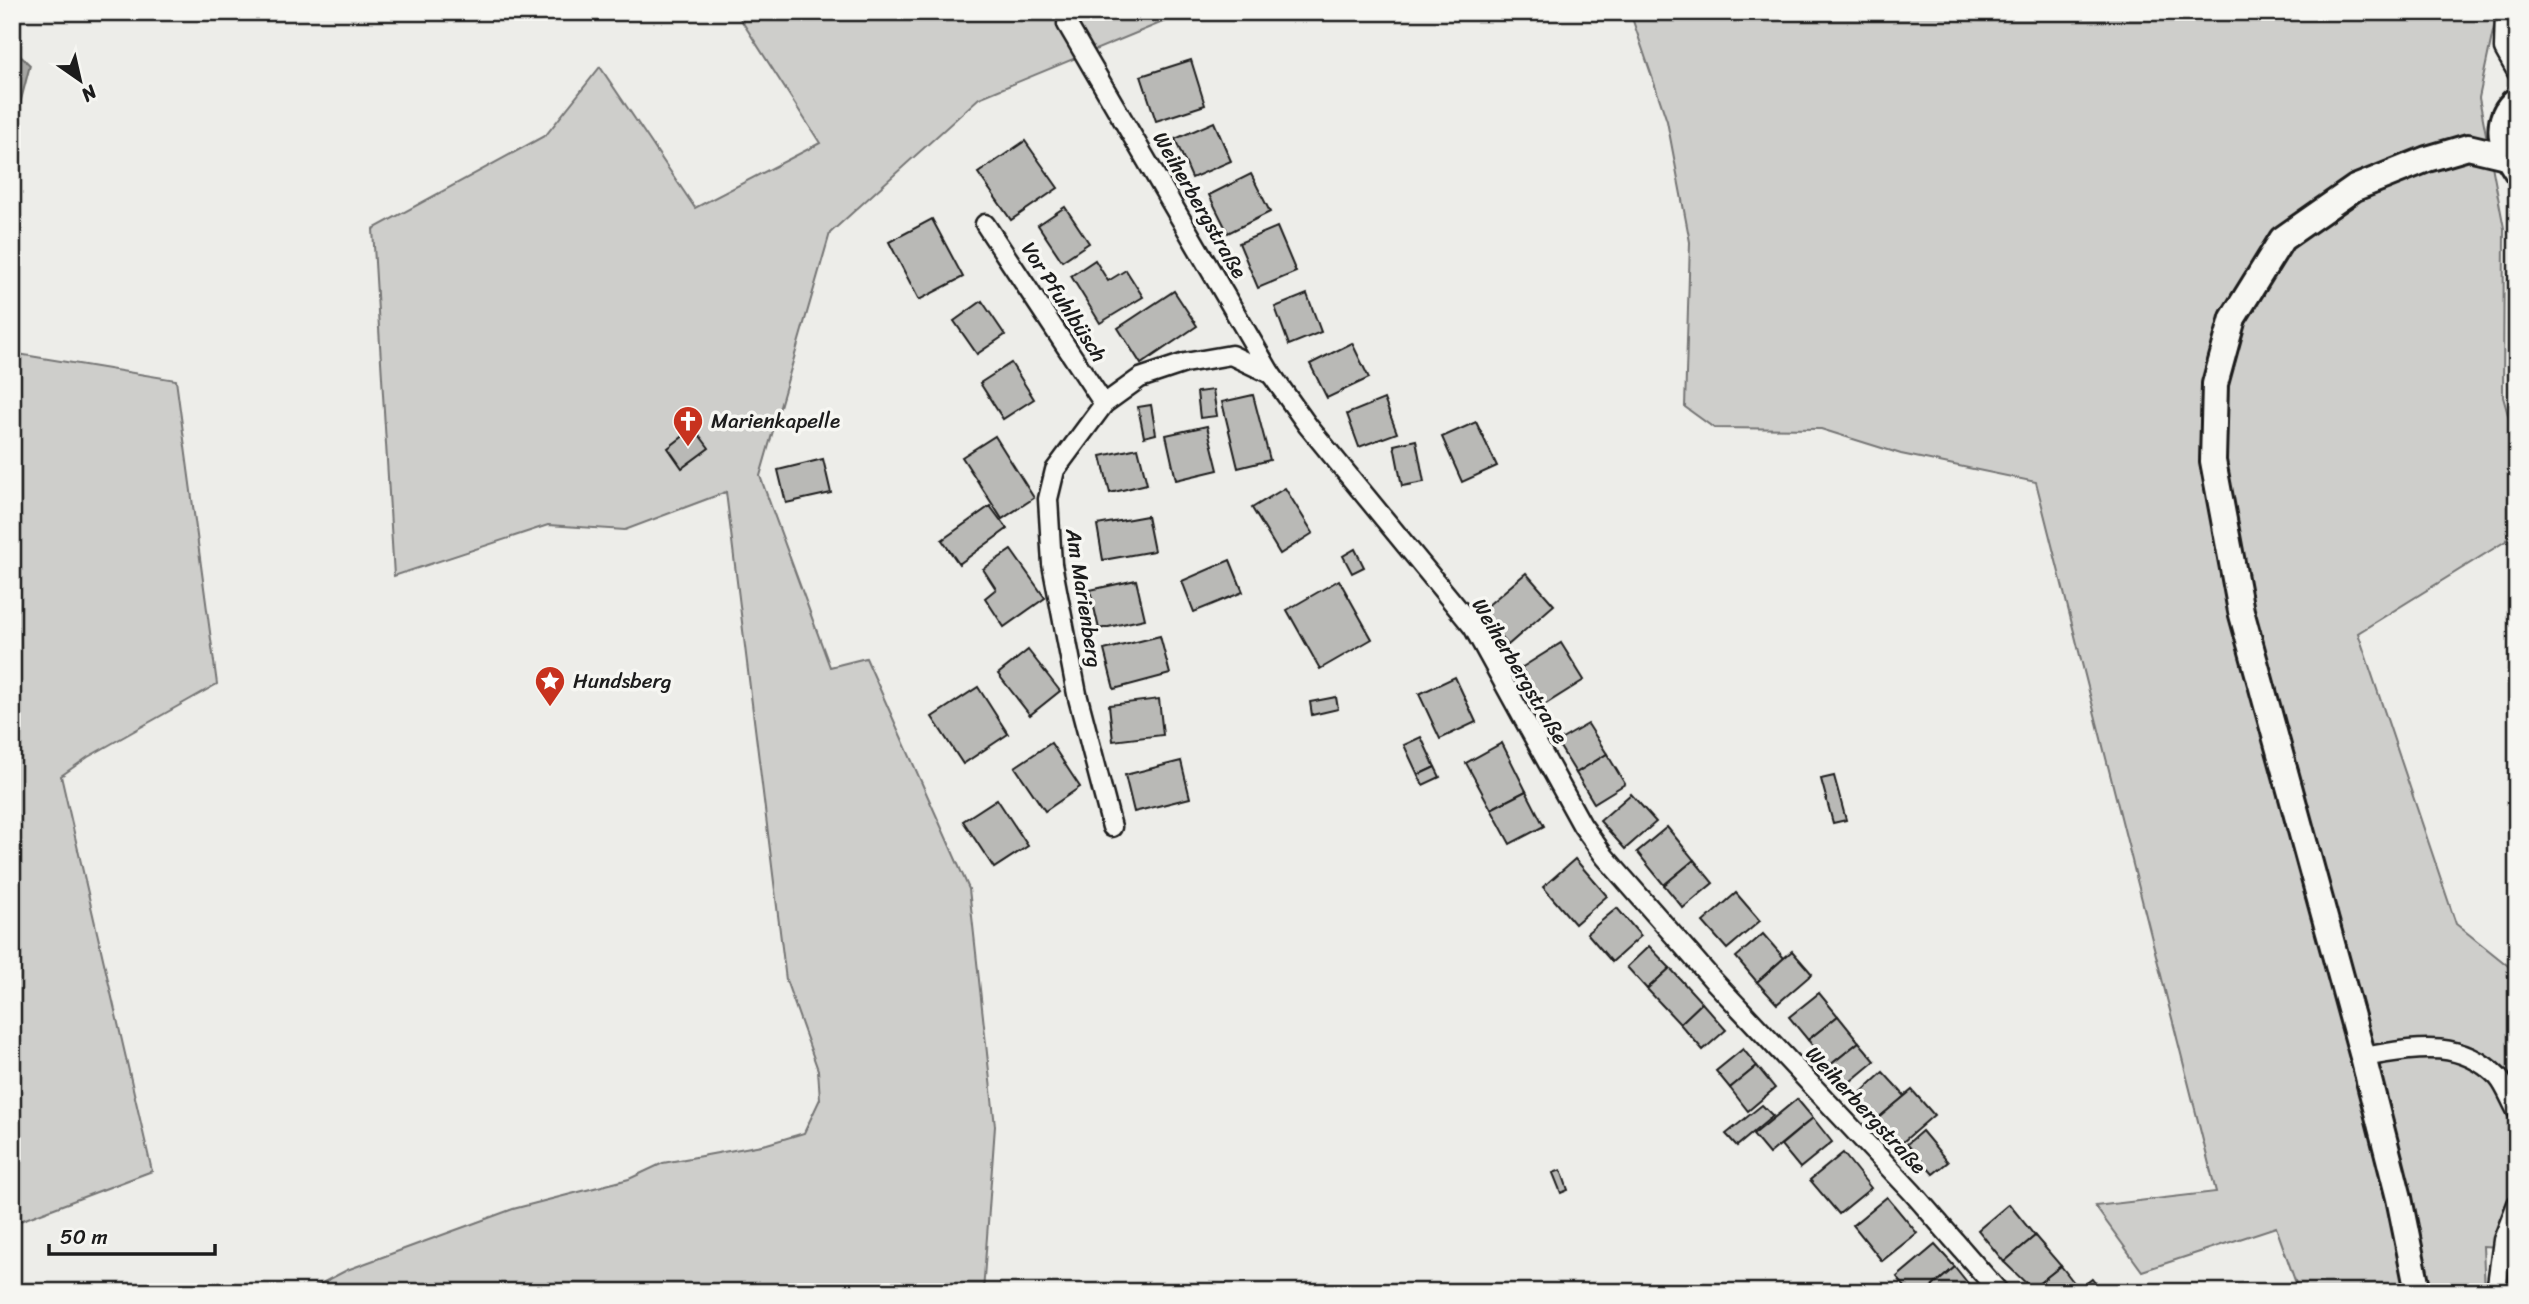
<svg xmlns="http://www.w3.org/2000/svg" width="2529" height="1304" font-family="Sriracha,sans-serif">
<style>
.green{fill:#cececb;stroke:#757574;stroke-width:2}
.water{fill:#a6a6a3;stroke:#6f6f6d;stroke-width:2}
.building{fill:#b9b9b6;stroke:#1c1c1c;stroke-width:2}
.lines{fill:none;stroke-linecap:round;stroke-linejoin:round}
.street-casing{stroke:#1c1c1c;stroke-width:23}
.secondary-casing{stroke:#1c1c1c;stroke-width:30}
.street{stroke:#f6f6f2;stroke-width:18}
.secondary{stroke:#f6f6f2;stroke-width:24}
.labels{text-anchor:middle;dominant-baseline:central;stroke-width:7;stroke-linejoin:round;paint-order:stroke}
.street-label{font-size:21px;fill:#1c1c1c;stroke:#f6f6f2}
.poi-label{font-size:21px;fill:#1c1c1c;stroke:#f6f6f2;text-anchor:start}
</style>
<rect width="100%" height="100%" fill="#edede9"/>
<filter id="ink" filterUnits="userSpaceOnUse"><feTurbulence type="fractalNoise" baseFrequency=".0143" numOctaves="2"/><feDisplacementMap in="SourceGraphic" scale="14" xChannelSelector="R" yChannelSelector="G"/><feConvolveMatrix kernelMatrix="1 2 1 2 8 2 1 2 1" color-interpolation-filters="sRGB"/></filter>
<g filter="url(#ink)">
<g class="green">
<path d="M736 12H1187L979 98 830 233 760 476 830 667 866 658 969 889 995 1126 983 1292H305L347 1270 513 1209 629 1179 663 1163 767 1144 804 1133 820 1099 818 1070 786 980 726 492 625 530 548 525 394 576 373 229 546 135 600 67 695 208 820 143Z"/>
<path d="M1630 12H2497L2479 98 2504 228 2503 397 2517 446V534L2358 633 2456 924 2517 973V1248L2483 1246 2485 1292H2299L2276 1227 2142 1271 2095 1206 2216 1192 2036 482 1901 454 1821 429 1714 428 1685 407 1690 242 1667 121Z"/>
<path d="M12 353 176 380 217 684 88 757 61 776 152 1171 12 1224Z"/>
</g>
<path class="water" d="M12 48 30 65 12 135Z"/>
<g class="building">
<path d="M1191 60 1205 105 1156 121 1141 76Z"/>
<path d="M1214 122 1231 161 1192 178 1175 139Z"/>
<path d="M1025 141 1058 188 1011 220 978 173Z"/>
<path d="M1251 174 1270 212 1228 233 1209 195Z"/>
<path d="M1065 207 1089 243 1062 261 1038 225Z"/>
<path d="M932 219 963 277 919 300 889 242Z"/>
<path d="M1277 227 1296 272 1258 288 1239 243Z"/>
<path d="M1095 260 1108 281 1126 270 1143 297 1100 323 1071 276Z"/>
<path d="M1174 291 1197 326 1141 364 1118 328Z"/>
<path d="M1307 294 1321 332 1289 345 1275 307Z"/>
<path d="M982 301 1005 335 977 354 954 321Z"/>
<path d="M1352 343 1369 378 1327 398 1310 364Z"/>
<path d="M1011 363 1034 399 1003 419 980 383Z"/>
<path d="M1213 390 1217 416 1200 418 1197 392Z"/>
<path d="M1253 395 1270 460 1238 468 1222 402Z"/>
<path d="M1384 399 1397 433 1359 447 1347 414Z"/>
<path d="M1151 405 1156 434 1144 437 1138 407Z"/>
<path d="M1476 422 1497 466 1462 482 1442 437Z"/>
<path d="M1207 426 1218 470 1176 480 1166 435Z"/>
<path d="M694 428 709 448 682 468 668 448Z"/>
<path d="M995 436 1034 498 1002 519 962 457Z"/>
<path d="M1416 440 1424 482 1402 486 1394 445Z"/>
<path d="M1138 448 1147 484 1110 493 1101 456Z"/>
<path d="M823 459 831 493 786 503 778 470Z"/>
<path d="M1285 488 1313 533 1280 554 1252 508Z"/>
<path d="M990 506 1007 529 959 564 942 540Z"/>
<path d="M1147 516 1154 551 1103 560 1097 525Z"/>
<path d="M1355 549 1364 567 1352 573 1343 556Z"/>
<path d="M1011 550 1045 598 1004 627 985 598 996 589 983 569Z"/>
<path d="M1230 560 1243 592 1194 612 1182 581Z"/>
<path d="M1526 573 1554 605 1508 645 1480 612Z"/>
<path d="M1136 580 1145 619 1099 629 1090 590Z"/>
<path d="M1339 580 1372 639 1320 669 1287 610Z"/>
<path d="M1160 636 1170 674 1114 689 1104 650Z"/>
<path d="M1561 643 1584 680 1544 705 1521 668Z"/>
<path d="M1028 650 1060 691 1030 715 998 674Z"/>
<path d="M1455 677 1476 722 1440 739 1419 694Z"/>
<path d="M978 687 1008 734 963 764 932 717Z"/>
<path d="M1336 697 1338 709 1312 715 1310 702Z"/>
<path d="M1159 699 1163 735 1113 741 1109 705Z"/>
<path d="M1588 724 1607 754 1576 773 1557 742Z"/>
<path d="M1421 737 1435 767 1418 775 1404 745Z"/>
<path d="M1051 743 1080 787 1045 811 1015 767Z"/>
<path d="M1502 743 1526 791 1491 809 1466 763Z"/>
<path d="M1607 754 1625 784 1594 803 1576 773Z"/>
<path d="M1181 761 1190 798 1134 812 1125 775Z"/>
<path d="M1435 767 1440 777 1423 785 1418 775Z"/>
<path d="M1834 776 1846 820 1833 823 1821 779Z"/>
<path d="M1526 791 1544 826 1510 844 1491 809Z"/>
<path d="M1631 794 1656 822 1625 849 1600 821Z"/>
<path d="M997 799 1028 846 994 868 963 821Z"/>
<path d="M1667 827 1694 860 1664 885 1637 852Z"/>
<path d="M1575 859 1607 896 1575 924 1543 887Z"/>
<path d="M1694 860 1713 883 1683 908 1664 885Z"/>
<path d="M1736 893 1760 921 1727 949 1703 922Z"/>
<path d="M1617 908 1641 936 1612 962 1587 933Z"/>
<path d="M1763 934 1784 958 1757 982 1736 957Z"/>
<path d="M1649 946 1670 968 1647 989 1627 967Z"/>
<path d="M1792 951 1812 974 1777 1004 1757 982Z"/>
<path d="M1670 968 1702 1003 1680 1024 1647 989Z"/>
<path d="M1819 993 1838 1016 1808 1040 1789 1017Z"/>
<path d="M1702 1003 1726 1030 1703 1050 1680 1024Z"/>
<path d="M1838 1016 1859 1042 1829 1066 1808 1040Z"/>
<path d="M1859 1042 1875 1061 1845 1086 1829 1066Z"/>
<path d="M1743 1049 1757 1066 1730 1088 1716 1071Z"/>
<path d="M1757 1066 1775 1088 1748 1111 1730 1088Z"/>
<path d="M1883 1072 1905 1096 1876 1120 1855 1098Z"/>
<path d="M1912 1090 1934 1115 1897 1147 1876 1120Z"/>
<path d="M1797 1099 1813 1118 1769 1154 1753 1135Z"/>
<path d="M1762 1105 1773 1116 1737 1146 1726 1134Z"/>
<path d="M1813 1118 1832 1142 1800 1168 1781 1145Z"/>
<path d="M1922 1131 1948 1162 1933 1174 1907 1144Z"/>
<path d="M1843 1153 1871 1188 1839 1214 1810 1180Z"/>
<path d="M1561 1170 1568 1190 1561 1193 1553 1173Z"/>
<path d="M1887 1197 1917 1233 1882 1261 1853 1225Z"/>
<path d="M2009 1204 2035 1236 2004 1262 1978 1230Z"/>
<path d="M2035 1236 2061 1266 2032 1289 2004 1262Z"/>
<path d="M1935 1245 1955 1267 1926 1292H1909L1897 1277Z"/>
<path d="M2061 1266 2079 1289 2075 1292H2035L2032 1289Z"/>
<path d="M1955 1267 1975 1292H1926Z"/>
<path d="M2092 1279 2102 1292H2075L2079 1289Z"/>
</g>
<g class="lines">
<g class="street-casing">
<g id="street">
<path d="M2505 12 2504 49 2517 72"/>
<path d="M1067 24 1271 374 1308 426 1473 627 1582 825 1605 857 1712 979 1912 1192 1999 1292"/>
<path d="M985 224 1104 404"/>
<path d="M1112 827 1077 694 1052 564 1048 499 1055 470 1104 404 1140 378 1185 363 1231 355 1271 374"/>
<path d="M2363 1057C2413 1049 2458 1037 2498 1077 2506 1086 2511 1101 2517 1111"/>
<path d="M2496 1292 2503 1240 2517 1204"/>
</g>
</g>
<g class="secondary-casing">
<g id="secondary">
<path d="M2517 99C2492 119 2501 149 2517 172"/>
<path d="M2418 1292 2399 1198 2363 1057 2241 611 2213 461 2215 384 2233 318 2282 239 2355 188 2427 159 2468 147 2506 156"/>
</g>
</g>
<use href="#street" class="street"/>
<use href="#secondary" class="secondary"/>
</g>
</g>
<defs>
<g id="church-pin" transform="scale(1.575)"><path d="M0 17L-7.5 6A9.5 9.5 0 1 1 7.5 6Z" fill="#c8321e" stroke="#f6f6f2"/><path d="M-1.2-6h2.4v3.5h3.3v2.4h-3.3V6h-2.4V-.1h-3.3v-2.4h3.3Z" fill="#fff"/></g>
<g id="sight-pin" transform="scale(1.575)"><path d="M0 17L-7.5 6A9.5 9.5 0 1 1 7.5 6Z" fill="#c8321e" stroke="#f6f6f2"/><path d="M0-6L1.8-2.2L6-1.7L2.9 1.2L3.7 5.4L0 3.3L-3.7 5.4L-2.9 1.2L-6-1.7L-1.8-2.2Z" fill="#fff"/></g>
</defs>
<g fill-rule="evenodd">
<use href="#church-pin" x="688" y="421"/>
<use href="#sight-pin" x="550" y="681"/>
</g>
<g class="labels">
<g class="street-label">
<text transform="translate(1200 205) rotate(60)">Weiherbergstraße</text>
<text transform="translate(1064 302) rotate(57)">Vor Pfuhlbüsch</text>
<text transform="translate(1084 598) rotate(81)">Am Marienberg</text>
<text transform="translate(1520 671) rotate(59)">Weiherbergstraße</text>
<text transform="translate(1866 1110) rotate(47)">Weiherbergstraße</text>
</g>
<g class="poi-label">
<text x="711" y="421">Marienkapelle</text>
<text x="573" y="681">Hundsberg</text>
</g>
</g>
<rect width="2529" height="1304" fill="none" stroke="#f6f6f2" stroke-width="42"/>
<rect x="21" y="21" width="2487" height="1262" fill="none" stroke="#1c1c1c" stroke-width="2.5" filter="url(#ink)"/>
<g transform="translate(80 80) rotate(146)" stroke="#f6f6f2" stroke-width="5" paint-order="stroke">
<path d="M0-5L12 26L0 18L-12 26Z" fill="#1c1c1c"/>
<text y="-10" font-size="19" font-weight="bold" text-anchor="middle" fill="#1c1c1c">N</text>
</g>
<path d="M49 1244v10h166v-10" fill="none" stroke="#1c1c1c" stroke-width="3.5"/>
<text x="60" y="1244" font-size="21" fill="#1c1c1c" stroke="#f6f6f2" stroke-width="5" paint-order="stroke">50 m</text>
</svg>
